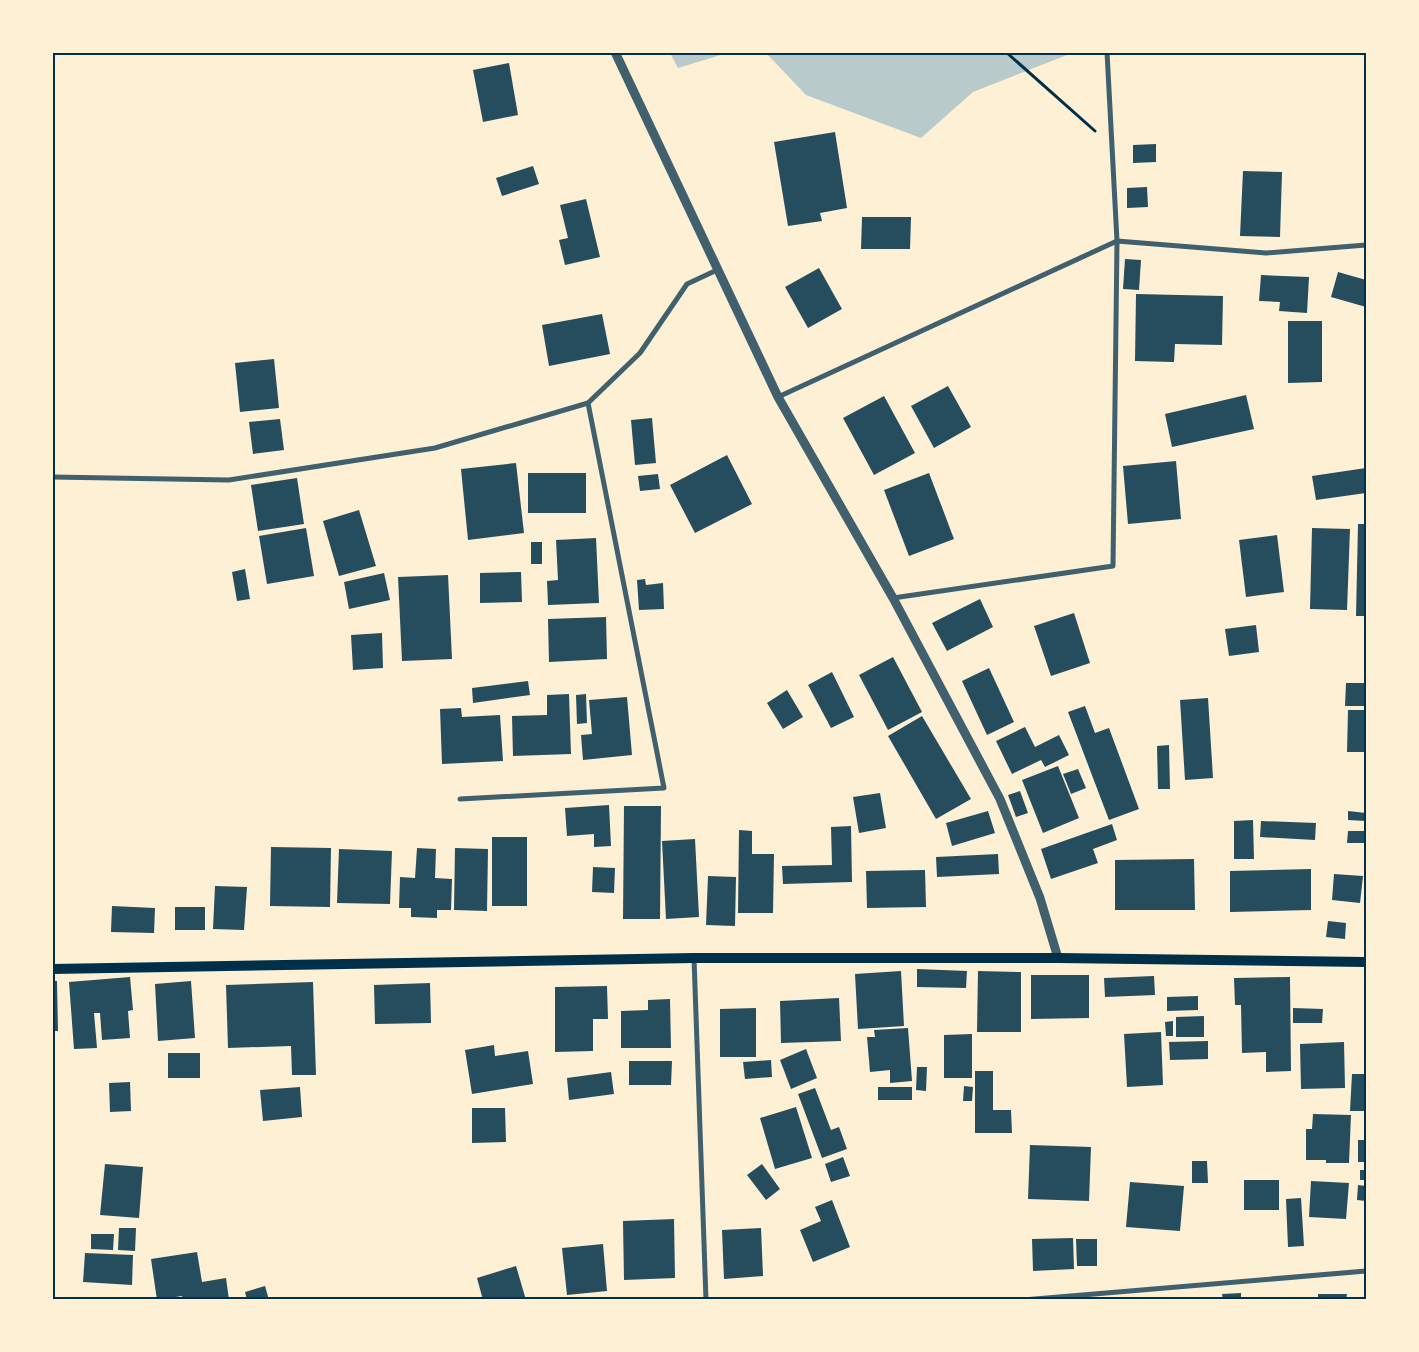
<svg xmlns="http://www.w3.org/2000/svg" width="1419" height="1352" font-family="Jost,sans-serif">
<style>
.green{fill:#b9caca}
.building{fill:#264d5e}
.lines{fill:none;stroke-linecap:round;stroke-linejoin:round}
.path{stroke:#003049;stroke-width:3}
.minor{stroke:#3f606c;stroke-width:5}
.tertiary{stroke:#3f606c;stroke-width:9}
.secondary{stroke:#003049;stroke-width:10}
.neatline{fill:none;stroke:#003049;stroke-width:2}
</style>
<rect width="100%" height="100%" fill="#fdf0d5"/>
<g class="green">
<path d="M670 53H727L678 68Z"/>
<path d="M766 53H1072L973 92 921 138 806 95Z"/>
</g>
<g class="building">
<path d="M509 63 518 115 483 122 473 70Z"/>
<path d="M835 132 847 208 820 213 822 221 788 226 774 142Z"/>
<path d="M1156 144V162L1133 163V145Z"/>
<path d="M533 166 539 184 502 196 496 178Z"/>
<path d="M1243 171 1282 172 1280 237 1240 236Z"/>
<path d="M1147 187 1148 207 1127 208V188Z"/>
<path d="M586 199 600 257 565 265 559 240 568 238 560 205Z"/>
<path d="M862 217H911L910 249H861Z"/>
<path d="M1125 259 1141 260 1139 290 1123 289Z"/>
<path d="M819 268 842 309 808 328 785 287Z"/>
<path d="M1338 272 1366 280V307L1331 297Z"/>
<path d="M1261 275 1309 277 1307 313 1279 311 1280 302 1259 301Z"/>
<path d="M1136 294 1223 296 1222 345 1175 344 1174 362 1135 361Z"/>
<path d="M602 314 610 354 549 366 542 325Z"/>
<path d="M1288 321H1322V382L1288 383Z"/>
<path d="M274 359 279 408 240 412 235 363Z"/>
<path d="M948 386 971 427 934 448 911 406Z"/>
<path d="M1246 395 1254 429 1172 447 1165 414Z"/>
<path d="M884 396 915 453 874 475 843 418Z"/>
<path d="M652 418 656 463 635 465 631 420Z"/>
<path d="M280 419 284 450 253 454 249 422Z"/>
<path d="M727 455 752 504 695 533 670 485Z"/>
<path d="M1176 461 1181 519 1128 524 1123 466Z"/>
<path d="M516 463 524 533 468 540 461 469Z"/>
<path d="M1366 468V493L1316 500 1312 476Z"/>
<rect x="528" y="473" width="58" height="40"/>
<path d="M929 473 954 539 909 556 884 490Z"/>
<path d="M658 474 660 489 640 491 638 476Z"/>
<path d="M297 478 304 524 258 531 251 485Z"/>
<path d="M359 510 376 566 339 576 323 521Z"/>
<path d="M1358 524H1366V616H1356Z"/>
<path d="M306 528 314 576 267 584 259 536Z"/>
<path d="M1312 528 1350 529 1347 610 1310 609Z"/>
<path d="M1277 535 1284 592 1246 597 1239 540Z"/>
<path d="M596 538 599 603 548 605 547 581 558 580 556 540Z"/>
<rect x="531" y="542" width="11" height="22"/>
<path d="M245 569 250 599 237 601 232 572Z"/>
<path d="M521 572 522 602 480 603V573Z"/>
<path d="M384 573 390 600 349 609 344 582Z"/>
<path d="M448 575 452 659 402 661 398 577Z"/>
<path d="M645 579 646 585 663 583 664 609 639 610 637 580Z"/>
<path d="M980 599 993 627 947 651 932 623Z"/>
<path d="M1074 613 1090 663 1051 676 1034 626Z"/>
<path d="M606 617 607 659 549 662 548 619Z"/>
<path d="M1256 625 1259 652 1229 656 1225 629Z"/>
<path d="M382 633 383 668 353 670 351 635Z"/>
<path d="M893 657 922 712 888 730 859 675Z"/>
<path d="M989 668 1014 722 987 735 962 681Z"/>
<path d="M832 672 854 717 831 728 808 685Z"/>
<path d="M528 681 530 695 473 703 472 688Z"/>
<path d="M1346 683H1366L1365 706H1345Z"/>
<path d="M787 690 803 717 783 729 767 703Z"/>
<path d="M569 694 571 754 513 756 512 716 547 715V695Z"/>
<path d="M586 694 587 723 577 724 576 695Z"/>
<path d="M627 697 632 755 583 760 581 735 592 734 589 700Z"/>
<path d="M1208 698 1213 778 1185 780 1180 700Z"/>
<path d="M1085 706 1095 733 1109 728 1139 809 1109 820 1068 712Z"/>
<path d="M461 708 462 717 500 715 503 761 442 764 440 709Z"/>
<path d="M1348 710H1366V752H1347Z"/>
<path d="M922 716 971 799 936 819 888 736Z"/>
<path d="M1025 727 1035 747 1059 735 1069 755 1045 767 1041 760 1012 774 996 741Z"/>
<path d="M1169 745 1170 789H1158L1157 746Z"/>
<path d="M1058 766 1079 818 1043 833 1022 780Z"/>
<path d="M1078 769 1086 788 1071 794 1063 774Z"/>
<path d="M1020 791 1028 813 1016 817 1008 795Z"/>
<path d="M880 793 886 828 859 833 853 797Z"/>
<path d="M609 805 611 846 594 847V834L567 836 565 808Z"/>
<path d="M624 806H661L660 919H623Z"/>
<path d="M988 811 995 833 952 846 946 823Z"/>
<path d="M1348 811 1366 813V821L1348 820Z"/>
<path d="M1253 820 1254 859H1234V821Z"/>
<path d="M1261 821 1316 823 1315 840 1260 837Z"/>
<path d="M1112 824 1117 840 1093 849 1098 863 1051 879 1041 849Z"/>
<path d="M851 826 852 882 783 884 782 866 832 865 831 827Z"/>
<path d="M739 830 752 831V854H774L773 913H738Z"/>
<path d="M1348 831H1366V843H1347Z"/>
<rect x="492" y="837" width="35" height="69"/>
<path d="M695 839 699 917 666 919 662 841Z"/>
<path d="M271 847 331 848 330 907 270 906Z"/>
<path d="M417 848 436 849 435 878 452 879 451 910H437V918L411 917V908H399L400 877 415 878Z"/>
<path d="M455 848 488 849 487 911 454 910Z"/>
<path d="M339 849 392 851 390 904 337 903Z"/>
<path d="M998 854 999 874 937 877 936 857Z"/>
<path d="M1194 859 1195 910H1115V860Z"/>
<path d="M593 867 615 868 614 893 592 892Z"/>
<path d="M1311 869V910L1230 912V871Z"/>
<path d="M925 870 926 907 867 908 866 871Z"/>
<path d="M1334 874 1363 876 1360 903 1332 900Z"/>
<path d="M708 876 736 877 735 926 706 925Z"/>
<path d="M215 886 247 887 244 930 213 929Z"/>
<path d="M112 906 155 908 154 933 111 932Z"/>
<rect x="175" y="907" width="30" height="23"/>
<path d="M1328 921 1346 923 1345 939 1326 937Z"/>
<path d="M917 969 967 971 966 988 917 987Z"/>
<path d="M901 971 904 1026 858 1029 855 974Z"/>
<path d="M978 971 1021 972V1032H977Z"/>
<path d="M1031 975H1089V1018L1031 1019Z"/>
<path d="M1154 976 1155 995 1105 997 1104 978Z"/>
<path d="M130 977 133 1010 128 1011 130 1038 102 1040 100 1013H94L97 1048 74 1049 69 982Z"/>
<path d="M1290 977 1291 1071 1266 1072V1052L1242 1053 1241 1005H1235L1234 978Z"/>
<path d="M52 981H57L58 1031H52Z"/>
<path d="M191 981 195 1038 158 1041 155 984Z"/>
<path d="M313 982 316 1075H292L291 1046 228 1048 226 985Z"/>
<path d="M430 983 431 1023 375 1024 374 985Z"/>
<path d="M607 986 608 1019H593V1051L555 1052V987Z"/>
<path d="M1198 996V1010L1167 1011V997Z"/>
<path d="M839 998 841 1041 781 1043 780 1001Z"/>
<path d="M670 999 671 1048H621V1011L648 1010V1000Z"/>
<path d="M756 1008V1057H720V1009Z"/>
<path d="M1293 1008 1323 1009 1322 1023H1293Z"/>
<path d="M1204 1016V1037H1176V1017Z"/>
<path d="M1173 1021V1036H1166L1165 1022Z"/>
<path d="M908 1028 912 1081 890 1083V1070L870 1072 867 1037H875L874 1030Z"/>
<path d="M1161 1032 1163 1085 1127 1087 1124 1034Z"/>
<path d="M972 1034V1078H944V1035Z"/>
<path d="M1208 1041V1059L1170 1060 1169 1042Z"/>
<path d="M1344 1042 1345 1088 1301 1089 1300 1044Z"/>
<path d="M494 1045 495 1056 528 1051 533 1084 472 1094 465 1050Z"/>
<path d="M806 1049 817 1078 791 1089 780 1060Z"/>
<rect x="168" y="1053" width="32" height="25"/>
<path d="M771 1060 772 1077 745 1079 743 1062Z"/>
<path d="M629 1061H672L671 1085H629Z"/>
<path d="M917 1067H927L926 1091 916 1090Z"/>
<path d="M975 1071H993V1110H1011L1012 1133H975Z"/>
<path d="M611 1072 614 1094 569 1100 567 1078Z"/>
<path d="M1352 1074H1366V1111H1350Z"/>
<path d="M130 1082 131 1111 110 1112 109 1083Z"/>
<path d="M964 1086 973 1087 972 1101H963Z"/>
<path d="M300 1087 302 1117 263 1121 260 1090Z"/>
<rect x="878" y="1087" width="34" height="13"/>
<path d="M815 1088 831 1130 839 1127 847 1149 822 1158 798 1094Z"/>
<path d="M796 1107 812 1158 775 1169 760 1118Z"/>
<path d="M472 1108H505L506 1142 472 1143Z"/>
<path d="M1313 1114 1351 1115 1349 1163H1326V1160H1306V1129H1312Z"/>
<rect x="1358" y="1140" width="8" height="22"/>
<path d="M1030 1145 1091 1147 1089 1201 1028 1199Z"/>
<path d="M843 1157 850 1176 831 1182 825 1164Z"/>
<path d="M1192 1161H1207L1208 1183H1192Z"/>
<path d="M105 1164 143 1167 139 1218 100 1215Z"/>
<path d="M762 1164 780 1189 766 1200 747 1175Z"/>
<rect x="1360" y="1170" width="6" height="10"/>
<rect x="1244" y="1180" width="35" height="30"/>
<path d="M1311 1181 1349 1183 1346 1219 1309 1217Z"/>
<path d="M1130 1182 1184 1186 1180 1231 1126 1227Z"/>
<path d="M1358 1185 1366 1186V1201L1357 1200Z"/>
<path d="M1301 1198 1304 1246 1288 1247 1286 1199Z"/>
<path d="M832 1200 850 1247 813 1262 800 1230 821 1221 815 1207Z"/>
<path d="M674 1219 675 1278 624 1280 623 1221Z"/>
<path d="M119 1228H136L135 1251 118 1250Z"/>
<path d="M761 1228 763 1276 724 1279 722 1230Z"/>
<path d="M91 1234H114L113 1250 91 1249Z"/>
<path d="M1073 1238 1074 1269 1033 1271 1032 1239Z"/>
<path d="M1076 1239H1097V1266H1077Z"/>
<path d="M603 1244 607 1291 567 1295 562 1248Z"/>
<path d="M197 1252 202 1282 226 1278 229 1300H183L182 1296 157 1300 151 1259Z"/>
<path d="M85 1253 133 1255 132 1285 83 1282Z"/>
<path d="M516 1266 526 1300H483L477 1278Z"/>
<path d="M265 1286 269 1300H247L245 1292Z"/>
<path d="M1241 1293V1300H1223L1222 1294Z"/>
<path d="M1318 1294H1347L1346 1300H1318Z"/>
</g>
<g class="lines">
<path class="path" d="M1006 52 1095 131"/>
<g class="minor">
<path d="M778 397 1117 241 1266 253 1366 245"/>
<path d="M52 477 229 480 435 448 588 403 640 353 687 284 717 270"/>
<path d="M893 598 1113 566 1117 241 1107 52"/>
<path d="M460 799 664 788 588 403"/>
<path d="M694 958 706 1300"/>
<path d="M1023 1300 1366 1271"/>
</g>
<path class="tertiary" d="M615 52 778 397 893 598 1000 799 1040 898 1058 958"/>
<path class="secondary" d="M52 969 694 958H1058L1366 962"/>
</g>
<rect width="1419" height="1352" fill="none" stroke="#fdf0d5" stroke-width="108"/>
<rect x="54" y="54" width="1311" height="1244" class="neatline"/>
</svg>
